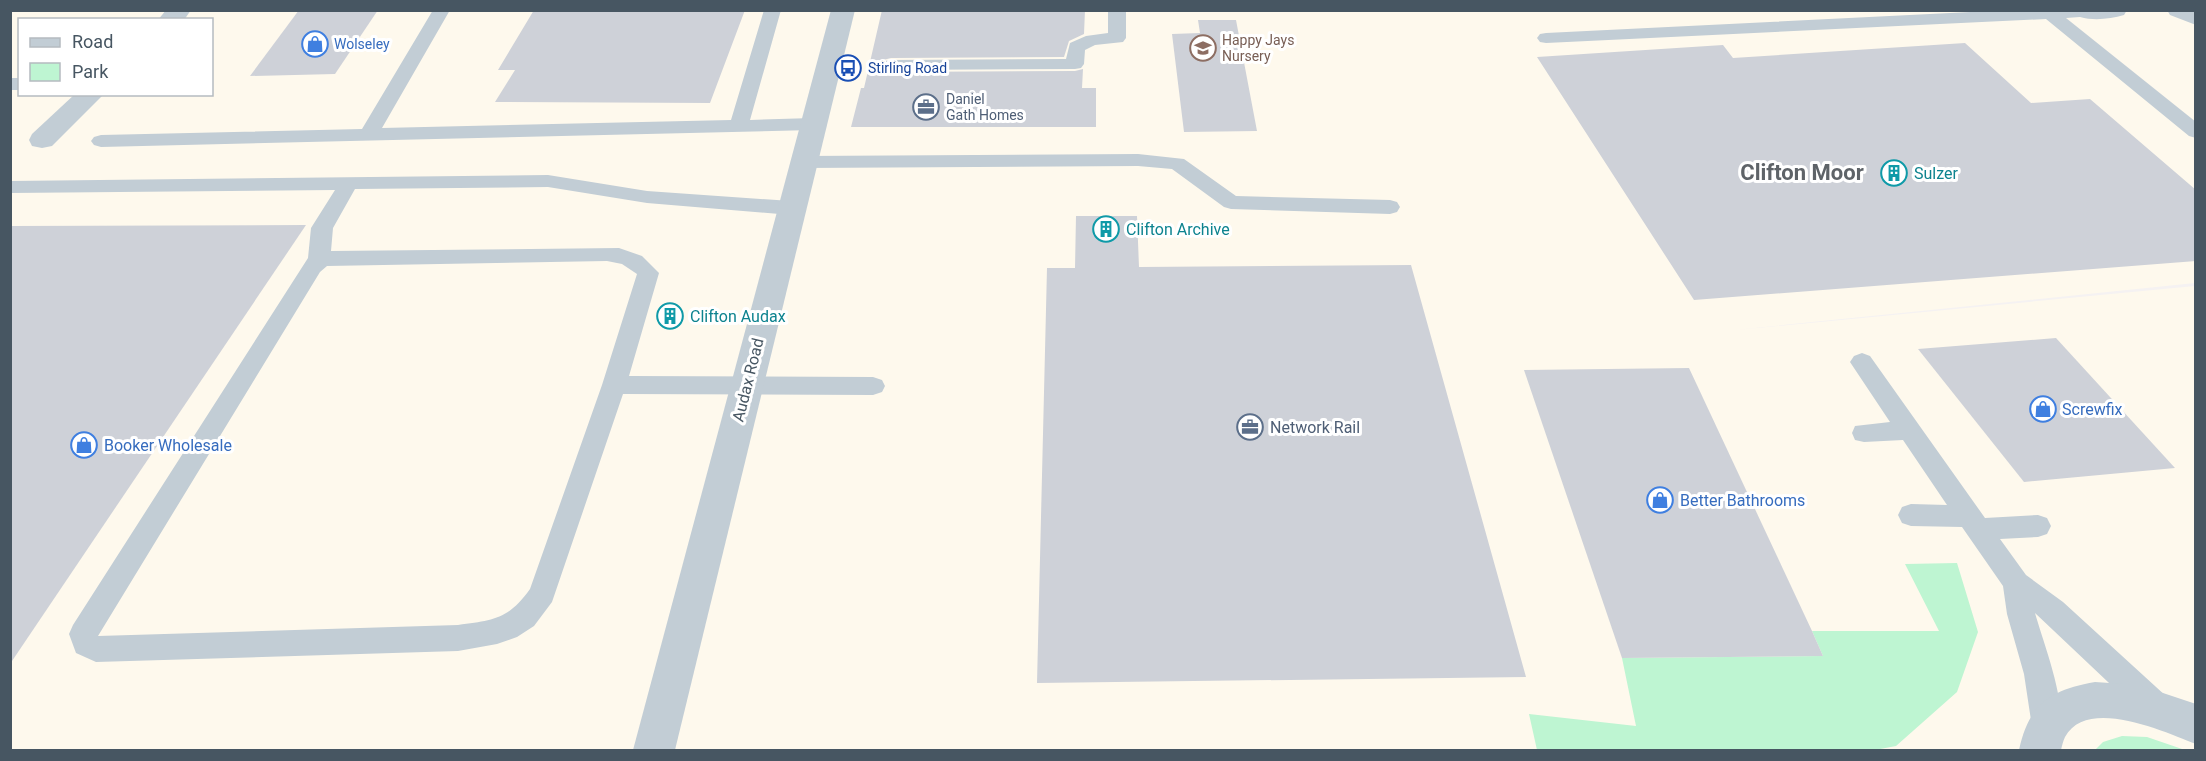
<svg xmlns="http://www.w3.org/2000/svg" width="2206" height="761" font-family="Roboto,sans-serif">
<style>
.commercial{fill:#fef9ed;fill-rule:evenodd}
.green{fill:#bef5d2}
.building{fill:#ced1d8}
.lines{fill:none;stroke-linecap:round;stroke-linejoin:round}
.service{fill:#c2cdd5;fill-rule:evenodd}
.minor{fill:#c2cdd5;fill-rule:evenodd}
.labels{text-anchor:middle;dominant-baseline:central;stroke-width:6;stroke-linejoin:round;paint-order:stroke}
.far-education-label{font-size:14px;fill:#785e54;stroke:#fff;text-anchor:start}
.far-shop-label{font-size:14px;fill:#366cbe;stroke:#fff;text-anchor:start}
.far-transit-label{font-size:14px;fill:#164399;stroke:#fff;text-anchor:start}
.far-service-label{font-size:14px;fill:#4e5e75;stroke:#fff;text-anchor:start}
.culture-label{font-size:16px;fill:#0d838f;stroke:#fff;text-anchor:start}
.street-label{font-size:16px;fill:#475662;stroke:#fff}
.shop-label{font-size:16px;fill:#366cbe;stroke:#fff;text-anchor:start}
.service-label{font-size:16px;fill:#4e5e75;stroke:#fff;text-anchor:start}
.district-label{font-size:22px;font-weight:bold;fill:#5e6368;stroke:#fff}
</style>
<rect width="100%" height="100%" fill="#f5f2f2"/>
<path class="commercial" d="M10 11H2195V283L1725 331 2195 286V750H11ZM20 20H212V94H20Z"/>
<g class="green">
<path d="M1957 563 1978 632 1957 692 1896 746 1875 750H1537L1529 714 1636 726 1622 658 1823 656 1812 631H1939L1905 564Z"/>
<path d="M2122 736 2147 737 2185 750H2095L2103 742Z"/>
</g>
<g class="building">
<path d="M299 10H378L335 74 250 76Z"/>
<path d="M534 10H745L710 103 495 102 515 70H498Z"/>
<path d="M882 10H1085L1084 34 1069 41 1064 57 891 58 883 60 880 65 883 70 891 72 1075 71 1083 69 1082 88H1096V127H851L861 88H864Z"/>
<path d="M1198 20H1236L1257 131 1184 132 1172 34 1200 33Z"/>
<path d="M1965 43 2031 103 2090 99 2196 190V261L1694 300 1537 57 1723 45 1733 58Z"/>
<path d="M1076 216H1137L1139 267 1411 265 1526 677 1037 683 1047 268H1075Z"/>
<path d="M306 225 10 664V226Z"/>
<path d="M2056 338 2175 468 2024 482 1918 349Z"/>
<path d="M1689 368 1812 631 1823 656 1622 658 1524 370Z"/>
</g>
<g class="lines">
<g class="service">
<path d="M433 10H450L382 128 731 120 764 10H781L750 120 813 118 820 120 823 124 820 128 813 130 101 147 94 145 91 141 94 137 101 135 362 129Z"/>
<path d="M1108 10H1126V38L1123 42 1095 45 1085 50 1084 64 1081 68 1075 69 891 70 885 69 882 65 885 61 891 60 1066 59 1070 43 1086 36 1108 33Z"/>
<path d="M2011 10H2096L2094 16 2066 18 2196 122V138L2189 136 2046 19 1546 43 1540 42 1537 38 1540 34 1546 33Z"/>
<rect x="10" y="78" width="10" height="12"/>
<path d="M1138 154 1184 159 1236 196 1390 200 1397 202 1400 207 1397 212 1390 214 1231 209 1224 207 1172 169 1138 166 803 168 796 166 793 162 796 158 803 156Z"/>
<path d="M548 175 647 191 791 201 798 203 801 208 798 213 791 215 647 203 548 187 355 189 333 228 331 251 619 248 642 256 659 273 629 376 873 377 882 380 885 386 882 392 873 395 623 394 552 602 534 626 517 637 497 644 458 651 96 662 76 653 69 634 73 625 308 258 311 228 335 190 10 193V181ZM607 261 622 264 637 274 602 385 530 589C508 620 493 620 458 625L98 636 320 272 327 266Z"/>
<path d="M1862 353 1870 356 1985 518 2038 515 2047 518 2051 526 2047 534 2038 537 2000 539 2026 575 2063 602 2167 697 2171 707 2167 717 2156 721 2145 717 2035 613C2043 642 2070 710 2058 737L2047 741 2036 737 2032 727 2024 674 2007 614 2003 586 1962 527 1911 526 1902 523 1898 515 1902 507 1911 504 1947 505 1903 440 1864 442 1855 440 1852 433 1855 426 1890 422 1850 362 1854 356Z"/>
</g>
<g class="minor">
<path d="M166 10H191L184 20H158Z"/>
<path d="M831 10H855L675 750H633Z"/>
<path d="M2077 10H2127L2124 15C2110 19 2094 21 2080 17Z"/>
<path d="M2167 10H2196V25L2170 15Z"/>
<path d="M75 94H104L52 146 42 148 32 146 29 140 32 134Z"/>
<path d="M2095 682 2139 685 2196 704V744C2165 732 2087 696 2065 737 2063 741 2062 746 2061 750H2019C2029 704 2050 690 2095 682Z"/>
</g>
</g>
<defs>
<g id="shop-ring" transform="scale(1.35)"><circle r="9.5" fill="#fff" stroke="#3f7fe0" stroke-width="1.5"/><path d="M-5-2.5h2.3a2.7 3.5 0 0 1 5.4 0H5L5.5 6h-11ZM-1.5-2.5h3a1.5 2.3 0 0 0-3 0Z" fill="#3f7fe0"/></g>
<g id="school-ring" transform="scale(1.35)"><circle r="9.5" fill="#fff" stroke="#8d6e63" stroke-width="1.5"/><path d="M0-5L7-2L0 1L-7-2ZM-4 1L0 2.5L4 1V4Q0 6-4 4Z" fill="#8d6e63"/></g>
<g id="bus-ring" transform="scale(1.35)"><circle r="9.5" fill="#fff" stroke="#1a4fb4" stroke-width="1.5"/><path d="M-5-6H5V4H4V6H2V4H-2V6H-4V4H-5ZM-3.5-4V0h7V-4ZM-3.5 1.2v1.5H-2V1.2ZM2 1.2v1.5H3.5V1.2Z" fill="#1a4fb4"/></g>
<g id="office-ring" transform="scale(1.35)"><circle r="9.5" fill="#fff" stroke="#5c6f8a" stroke-width="1.5"/><path d="M-6-3h4V-5.5h4V-3h4V5H-6ZM-1-4.5V-3h2v-1.5ZM-6 0V1H6V0Z" fill="#5c6f8a"/></g>
<g id="building-ring" transform="scale(1.35)"><circle r="9.5" fill="#fff" stroke="#0f9aa8" stroke-width="1.5"/><path d="M-4-6H4V6H1V3H-1V6H-4ZM-2.5-4.3h1.7v1.8h-1.7ZM.8-4.3h1.7v1.8H.8ZM-2.5-1h1.7V.8h-1.7ZM.8-1h1.7V.8H.8Z" fill="#0f9aa8"/></g>
</defs>
<g fill-rule="evenodd">
<use href="#shop-ring" x="315" y="44"/>
<use href="#school-ring" x="1203" y="48"/>
<use href="#bus-ring" x="848" y="68"/>
<use href="#office-ring" x="926" y="107"/>
<use href="#building-ring" x="1894" y="173"/>
<use href="#building-ring" x="1106" y="229"/>
<use href="#building-ring" x="670" y="316"/>
<use href="#shop-ring" x="2043" y="409"/>
<use href="#office-ring" x="1250" y="427"/>
<use href="#shop-ring" x="84" y="445"/>
<use href="#shop-ring" x="1660" y="500"/>
</g>
<g class="labels">
<g class="far-education-label">
<text x="1222" y="40">Happy Jays<tspan x="1222" dy="16">Nursery</tspan></text>
</g>
<g class="far-shop-label">
<text x="334" y="44">Wolseley</text>
</g>
<g class="far-transit-label">
<text x="868" y="68">Stirling Road</text>
</g>
<g class="far-service-label">
<text x="946" y="99">Daniel<tspan x="946" dy="16">Gath Homes</tspan></text>
</g>
<g class="culture-label">
<text x="1914" y="173">Sulzer</text>
<text x="1126" y="229">Clifton Archive</text>
<text x="690" y="316">Clifton Audax</text>
</g>
<g class="street-label">
<text transform="translate(748 380) rotate(-76)">Audax Road</text>
</g>
<g class="shop-label">
<text x="2062" y="409">Screwfix</text>
<text x="104" y="445">Booker Wholesale</text>
<text x="1680" y="500">Better Bathrooms</text>
</g>
<g class="service-label">
<text x="1270" y="427">Network Rail</text>
</g>
<g class="district-label">
<text x="1802" y="172">Clifton Moor</text>
</g>
</g>
<rect width="2206" height="761" fill="none" stroke="#475662" stroke-width="24"/>
<rect x="18" y="18" width="195" height="78" fill="#ffffff" stroke="#b5bbc0" stroke-width="1.5"/>
<rect x="30" y="38" width="30" height="9" fill="#c2cdd5" stroke="#b5bbc0" stroke-width="1.5"/>
<text x="72" y="48" font-size="18" fill="#475662">Road</text>
<rect x="30" y="63" width="30" height="18" fill="#bef5d2" stroke="#b5bbc0" stroke-width="1.5"/>
<text x="72" y="78" font-size="18" fill="#475662">Park</text>
</svg>
